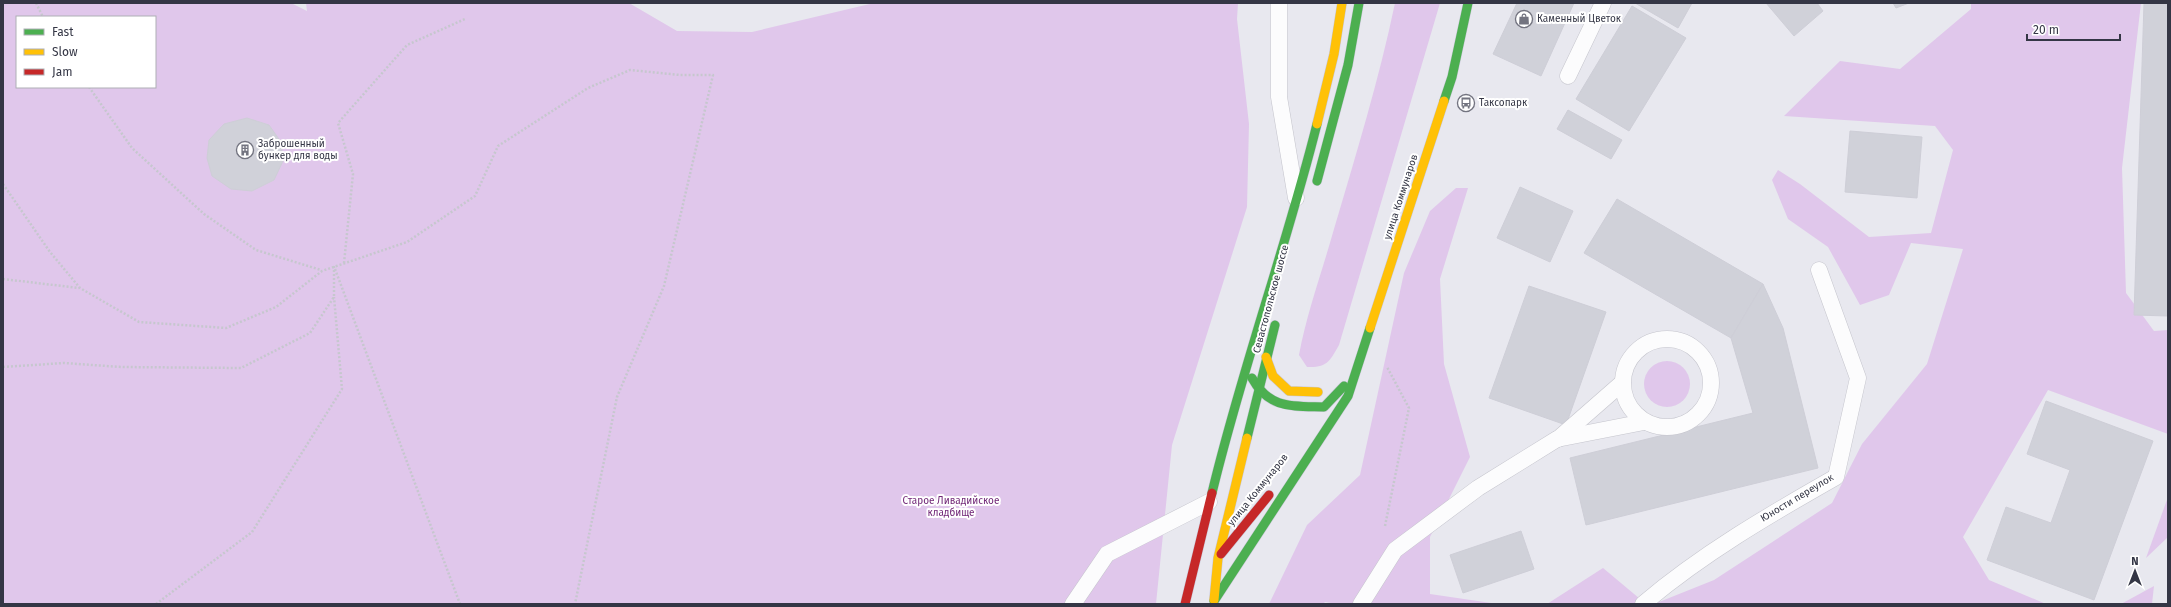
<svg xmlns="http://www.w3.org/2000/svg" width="2171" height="607" font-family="'Fira Sans',sans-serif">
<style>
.green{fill:#e0c7eb;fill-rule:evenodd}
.building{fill:#d0d1d9;stroke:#ceced7}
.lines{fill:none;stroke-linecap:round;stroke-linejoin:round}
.lane-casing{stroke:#c5c5cd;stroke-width:17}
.fast-casing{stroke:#c8c7d7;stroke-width:10}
.slow-casing{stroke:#c8c7d7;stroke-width:10}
.jam-casing{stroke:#c8c7d7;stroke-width:10}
.path{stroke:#c6c7ce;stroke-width:2.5;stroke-dasharray:2 2;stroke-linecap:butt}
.lane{stroke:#fcfcfd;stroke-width:16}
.fast{stroke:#4caf50;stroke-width:9}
.slow{stroke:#ffc107;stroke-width:9}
.jam{stroke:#c62828;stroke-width:9}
.labels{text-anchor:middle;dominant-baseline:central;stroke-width:4;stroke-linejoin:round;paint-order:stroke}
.poi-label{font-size:10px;fill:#343645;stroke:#fff;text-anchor:start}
.street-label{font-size:10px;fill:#343645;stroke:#fff}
.park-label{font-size:10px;fill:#712777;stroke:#fff}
</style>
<rect width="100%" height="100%" fill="#e8e8ef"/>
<g class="green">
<path d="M3 3H291L307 11 306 3H629L677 31 752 32 874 3H1238L1237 19 1249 124 1247 207 1172 445 1156 604H3ZM17 17H155V87H17Z"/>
<path d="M1395 3H1440L1339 345C1330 361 1327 368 1307 367L1299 355C1307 312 1322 272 1334 229 1356 154 1379 80 1395 3Z"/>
<path d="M1971 3H2141L2122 168 2126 293 2154 331 2168 330V434L2048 390 1963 537 1989 580 2046 604H1654L1714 580 1832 503 1862 444 1927 364 1963 249 1911 243 1889 295 1860 305 1828 247 1788 219 1772 180 1778 170 1800 184 1869 237 1931 233 1953 150 1935 126 1784 116 1840 61 1900 69 1971 9Z"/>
<path d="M1456 188H1468L1440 279 1444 364 1470 457 1430 537V594L1498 604H1337L1325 602 1323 604H1269L1307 525 1360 475 1404 273 1430 211Z"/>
<circle cx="1667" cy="384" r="23"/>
<path d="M2168 497V537L2146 558Z"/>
<path d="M1603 568 1646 604H1547Z"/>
<path d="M2154 586 2152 604H2121Z"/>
</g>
<g class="building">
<path d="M1517 3H1574L1541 76 1493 54Z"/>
<path d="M1635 3H1692L1678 28Z"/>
<path d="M1766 3H1817L1823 11 1794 36Z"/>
<path d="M1893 3H1909L1896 8Z"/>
<path d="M2144 3H2168V316L2134 315Z"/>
<path d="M1632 6 1686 38 1629 131 1576 99Z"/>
<path d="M1568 110 1622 140 1611 159 1557 129Z"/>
<path d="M247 118 269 125 281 142 283 161 274 180 252 191 231 189 212 176 207 158 209 140 224 124Z"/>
<path d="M1850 131 1922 137 1917 198 1845 192Z"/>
<path d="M1520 187 1573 211 1550 262 1497 238Z"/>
<path d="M1617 199 1763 284 1731 338 1584 253Z"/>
<path d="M1763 284 1783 328 1818 468 1586 525 1570 458 1753 413 1731 338Z"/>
<path d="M1529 286 1606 312 1566 425 1489 398Z"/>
<path d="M2046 401 2153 441 2094 600 1987 560 2006 507 2051 523 2070 470 2027 454Z"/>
<path d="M1521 531 1534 569 1463 593 1450 555Z"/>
</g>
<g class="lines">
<g class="lane-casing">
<g id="lane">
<path d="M1279 3V97L1296 198"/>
<path d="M1568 76 1603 3"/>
<circle cx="1667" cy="383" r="44"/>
<path d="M1558 439 1622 383"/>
<path d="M1073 604 1107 554 1209 502"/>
<path d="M1361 604 1395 550 1478 488 1557 439 1644 422"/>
<path d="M1643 604C1702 554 1769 515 1836 477L1858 378 1819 270"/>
</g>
</g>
<g class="fast-casing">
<g id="fast">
<path d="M1444 101 1452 77 1468 3"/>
<path d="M1317 181 1348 65 1359 3"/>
<path d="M1252 378C1269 409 1292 406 1324 407L1344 386"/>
<path d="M1247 438 1275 325"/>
<path d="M1212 493C1242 368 1286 248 1317 124"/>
<path d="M1214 601 1348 396 1370 328"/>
</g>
</g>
<g class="slow-casing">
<g id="slow">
<path d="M1317 124 1334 54 1342 3"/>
<path d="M1370 328 1444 101"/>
<path d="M1266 357 1273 376 1289 391 1318 392"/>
<path d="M1214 600 1218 558 1247 438"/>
</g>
</g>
<g class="jam-casing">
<g id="jam">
<path d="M1221 554 1269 495"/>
<path d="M1185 604 1212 493"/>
</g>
</g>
<g class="path">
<path d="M36 3 43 17"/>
<path d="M89 87 132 148 204 214 256 250 321 270"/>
<path d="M3 184 50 252 80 288 139 322 226 328 276 307 322 271 407 242 475 196 498 146 588 88 630 70 680 75H713L664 286 617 397 575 604"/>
<path d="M344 263 353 174 338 123 407 45 465 19"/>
<path d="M335 269 460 604"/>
<path d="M3 279 79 288"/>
<path d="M3 367 64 363 121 367 241 368 310 333 334 297V266"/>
<path d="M1385 526 1409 408 1387 367"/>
<path d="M156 604 252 532 342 389 334 297"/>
</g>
<use href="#lane" class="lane"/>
<use href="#fast" class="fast"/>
<use href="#slow" class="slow"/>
<use href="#jam" class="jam"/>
</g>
<defs>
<g id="shop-ring" transform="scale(0.9)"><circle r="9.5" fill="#fff" stroke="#737480" stroke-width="1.5"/><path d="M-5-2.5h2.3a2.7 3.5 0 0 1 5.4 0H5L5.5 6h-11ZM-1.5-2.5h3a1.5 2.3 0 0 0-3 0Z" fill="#737480"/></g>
<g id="bus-ring" transform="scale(0.9)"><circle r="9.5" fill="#fff" stroke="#737480" stroke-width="1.5"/><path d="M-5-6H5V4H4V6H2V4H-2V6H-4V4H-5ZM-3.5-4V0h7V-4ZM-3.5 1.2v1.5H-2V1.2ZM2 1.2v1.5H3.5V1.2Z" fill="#737480"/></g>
<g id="building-ring" transform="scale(0.9)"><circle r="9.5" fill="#fff" stroke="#737480" stroke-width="1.5"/><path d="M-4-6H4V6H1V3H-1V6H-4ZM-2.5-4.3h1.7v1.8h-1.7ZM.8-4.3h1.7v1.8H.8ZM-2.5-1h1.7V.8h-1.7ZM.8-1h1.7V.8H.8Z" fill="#737480"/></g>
</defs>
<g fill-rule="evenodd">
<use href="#shop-ring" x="1524" y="19"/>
<use href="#bus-ring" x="1466" y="103"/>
<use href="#building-ring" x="245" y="150"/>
</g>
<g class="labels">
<g class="poi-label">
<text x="1537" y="19">Каменный Цветок</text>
<text x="1479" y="103">Таксопарк</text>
<text x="258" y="144">Заброшенный<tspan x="258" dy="12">бункер для воды</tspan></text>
</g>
<g class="street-label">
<text transform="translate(1401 197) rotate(-72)">улица Коммунаров</text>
<text transform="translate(1271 299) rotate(-75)">Севастопольское шоссе</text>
<text transform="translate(1258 490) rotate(-51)">улица Коммунаров</text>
<text transform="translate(1797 498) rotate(-31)">Юности переулок</text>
</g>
<g class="park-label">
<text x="951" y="501">Старое Ливадийское<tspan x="951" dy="12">кладбище</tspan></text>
</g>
</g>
<rect width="2171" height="607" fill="none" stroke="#343645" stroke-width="8"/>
<rect x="16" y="16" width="140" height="72" fill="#ffffff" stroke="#aeafb5"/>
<rect x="24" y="29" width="20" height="6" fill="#4caf50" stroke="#aeafb5"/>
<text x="52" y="36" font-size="12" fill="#343645">Fast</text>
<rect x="24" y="49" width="20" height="6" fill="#ffc107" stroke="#aeafb5"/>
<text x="52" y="56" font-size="12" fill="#343645">Slow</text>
<rect x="24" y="69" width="20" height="6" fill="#c62828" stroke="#aeafb5"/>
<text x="52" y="76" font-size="12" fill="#343645">Jam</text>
<g transform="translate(2135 571)" stroke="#ffffff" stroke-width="3" paint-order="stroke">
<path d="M0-3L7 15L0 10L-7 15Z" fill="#343645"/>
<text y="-6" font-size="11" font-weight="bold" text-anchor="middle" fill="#343645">N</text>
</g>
<path d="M2027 34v6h93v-6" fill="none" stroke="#343645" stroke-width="2"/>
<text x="2033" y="34" font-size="12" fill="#343645" stroke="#ffffff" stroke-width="3" paint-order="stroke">20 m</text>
</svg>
